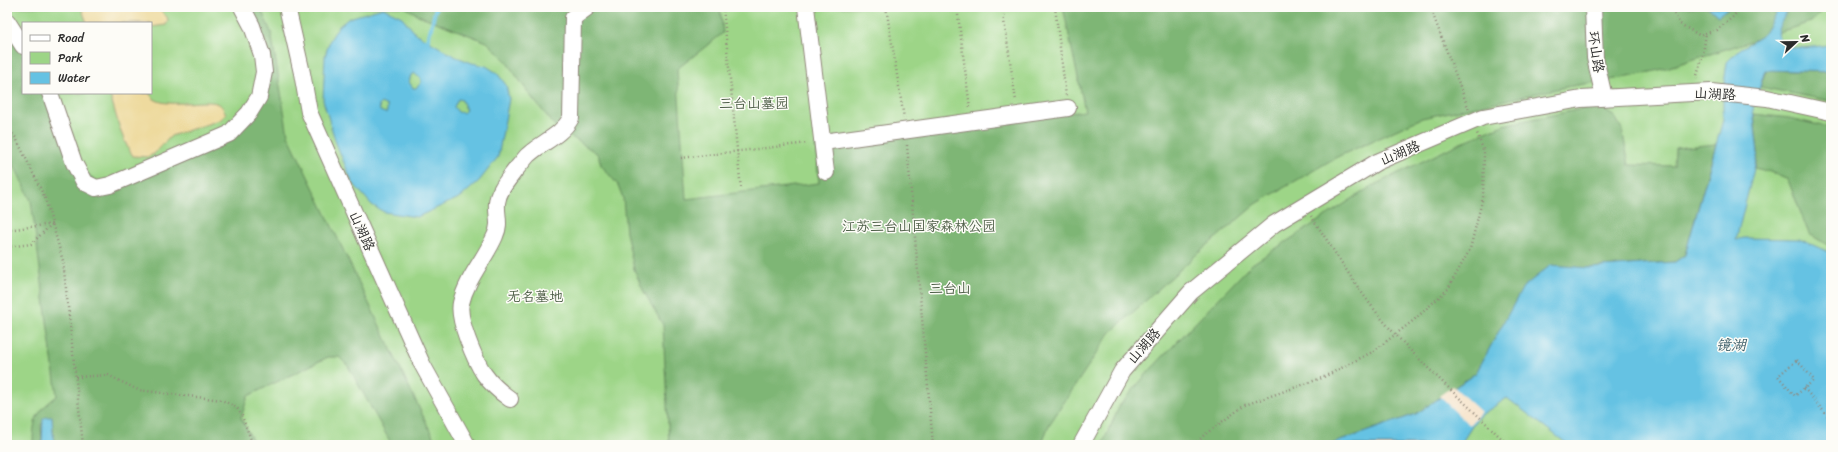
<svg xmlns="http://www.w3.org/2000/svg" width="1838" height="452" font-family="Sriracha,'LXGW WenKai TC',sans-serif">
<style>
.green{fill:#9dd587;stroke:#648059;fill-rule:evenodd}
.forest{fill:#7eb674;stroke:#547050}
.sand{fill:#eeda9e;stroke:#8c8264}
.water{fill:#65c2e3;stroke:#487687;fill-rule:evenodd}
.pier{fill:#f5e2c8}
.lines{fill:none;stroke-linecap:round;stroke-linejoin:round}
.stream{stroke:#65c2e3;stroke-width:4}
.minor-casing{stroke:#90867a;stroke-width:18}
.path{stroke:#90867a;stroke-width:2.5;stroke-dasharray:1 3;stroke-linecap:butt}
.minor{stroke:#fff;stroke-width:16}
.labels{text-anchor:middle;dominant-baseline:central;stroke-width:3;stroke-linejoin:round;paint-order:stroke}
.street-label{font-size:14px;fill:#2b2b2b;stroke:#fdfcf7}
.park-label{font-size:14px;fill:#4d5e47;stroke:#fdfcf7}
.water-label{font-size:15px;font-style:italic;fill:#3f606b;stroke:#fdfcf7}
</style>
<rect width="100%" height="100%" fill="#fdfcf7"/>
<filter id="ink" filterUnits="userSpaceOnUse"><feTurbulence type="fractalNoise" baseFrequency=".025" numOctaves="2"/><feDisplacementMap in="SourceGraphic" scale="8" xChannelSelector="R" yChannelSelector="G"/><feConvolveMatrix kernelMatrix="1 2 1 2 8 2 1 2 1" color-interpolation-filters="sRGB"/></filter>
<filter id="wash" filterUnits="userSpaceOnUse"><feTurbulence type="fractalNoise" baseFrequency=".012" numOctaves="4" result="noise"/><feDisplacementMap in="SourceGraphic" scale="16" xChannelSelector="R" yChannelSelector="G"/><feGaussianBlur stdDeviation="0.9" result="paint"/><feColorMatrix in="noise" values="0 0 0 0 0 0 0 0 0 0 0 0 0 0 0 0 0 1.4 0 .05"/><feComposite in="paint" operator="in"/></filter>
<g filter="url(#wash)">
<rect width="100%" height="100%" fill="#f5e2c8"/>
<path class="green" d="M7 7H1831V445H7ZM23 23H151V93H23Z"/>
<g class="forest">
<path d="M238 7H260L271 32 288 135 437 445H392L348 366 339 357H328L248 396 241 418 255 445H54L52 418 41 424 42 445H33C33 419 36 412 57 396L31 201 7 150V16L23 40V93H52L81 170 100 183 227 131 257 92 258 58Z"/>
<path d="M405 7H720L723 33 677 69 686 199 819 183 815 146 1085 111 1063 7H1708L1718 16 1729 7H1827L1811 22 1663 69 1634 76 1566 87 1422 118 1335 158 1256 204 1196 255 1110 333 1049 425 1041 445H669L663 325 643 290 634 269 626 232 623 198 618 185 601 165 598 154 556 127 533 99 505 60 487 42 418 15Z"/>
<path d="M1766 70 1831 72V101L1760 87Z"/>
<path d="M1597 106 1615 117 1622 129 1629 165 1674 166 1675 148 1716 144 1685 255 1675 262 1641 264 1590 268 1551 266 1504 323 1476 373 1416 414 1329 445H1102L1120 405 1151 369 1252 264 1372 186 1460 143 1503 125Z"/>
<path d="M1754 114 1789 118 1831 128V247L1809 234 1788 180 1770 172 1755 168 1758 153Z"/>
</g>
<g class="sand">
<path d="M81 7H157L167 17 168 21 166 25 151 27V23H87Z"/>
<path d="M109 93H149C151 95 153 99 156 100 170 108 208 98 219 104 223 107 224 110 226 114L220 120 171 136 154 154 147 157 133 156C119 136 117 114 109 93Z"/>
</g>
<g class="water">
<path d="M1708 7H1729L1718 16Z"/>
<path d="M1780 7H1789L1778 29 1779 42C1795 52 1814 46 1831 45V72L1765 70 1753 109 1758 153 1736 240 1744 238 1799 239 1831 253V445H1572L1566 443 1507 398 1478 417 1460 445H1329L1416 414 1476 373 1523 287 1551 265 1590 268 1641 264 1675 262 1685 255 1723 120V91L1727 62 1740 49 1763 35Z"/>
<path d="M383 8 402 17 415 33 454 56 472 63 486 66 497 73 506 85 509 99 498 157 479 181 461 197 417 217 384 212 372 205 352 182 336 143 323 100 325 56 330 40 338 27 349 18ZM414 73 421 79V83L416 88H413L409 82 411 75ZM458 99 462 100 466 110 463 113 458 112 454 107ZM381 103 387 106V112L385 113 380 111 379 105Z"/>
<path d="M47 417H52L54 445H42L43 419Z"/>
</g>
<path class="pier" d="M1453 386 1481 412 1469 425 1439 396Z"/>
<g class="lines">
<path class="stream" d="M428 40 436 7"/>
</g>
</g>
<g filter="url(#ink)">
<g class="lines">
<g class="minor-casing">
<g id="minor">
<path d="M287 7 302 73 309 112 422 364 467 445"/>
<path d="M806 7 826 172"/>
<path d="M1593 7 1595 58 1604 97"/>
<path d="M7 21 23 46"/>
<path d="M50 93 74 163 84 182 96 188 110 185 229 134 249 113 259 97 264 72 262 55 252 26 242 7"/>
<path d="M823 142 1068 108"/>
<path d="M510 399C500 392 491 384 484 374 475 360 457 319 461 303 467 278 485 259 495 236 501 223 496 216 497 203 498 190 509 179 516 169 520 165 524 159 528 155 542 142 561 136 571 118L573 18 588 7"/>
<path d="M1081 445 1122 371 1191 292 1274 224 1377 162 1483 117 1581 99 1711 92 1767 98 1831 112"/>
</g>
</g>
<g class="path">
<path d="M723 7 741 190"/>
<path d="M886 7 904 118"/>
<path d="M957 7 970 108"/>
<path d="M1002 7 1016 101"/>
<path d="M1055 7 1066 96"/>
<path d="M1430 7 1469 110"/>
<path d="M1670 7 1680 24 1699 35 1717 30 1734 16 1739 7"/>
<path d="M1696 79 1703 55 1706 33"/>
<path d="M7 128 16 138 45 198 63 261 83 445"/>
<path d="M907 145 933 445"/>
<path d="M681 158 808 143"/>
<path d="M1311 216C1338 256 1363 300 1396 335 1430 372 1468 405 1503 440L1504 445"/>
<path d="M7 230 52 224"/>
<path d="M7 247 31 244 52 224"/>
<path d="M1797 360 1814 380 1795 396 1778 376Z"/>
<path d="M76 377 108 375 138 390 222 400 237 408 242 416 253 445"/>
<path d="M1804 388 1831 420"/>
<path d="M1503 441 1508 445"/>
<path d="M1195 445 1204 435 1245 405 1322 378 1374 351 1414 320 1448 289 1470 249 1483 197 1484 152 1477 133"/>
</g>
<use href="#minor" class="minor"/>
</g>
</g>
<g class="labels">
<g class="street-label">
<text transform="translate(1596 52) rotate(82)">环山路</text>
<text transform="translate(1715 94) rotate(3)">山湖路</text>
<text transform="translate(1400 153) rotate(-23)">山湖路</text>
<text transform="translate(362 231) rotate(66)">山湖路</text>
<text transform="translate(1144 346) rotate(-49)">山湖路</text>
</g>
<g class="park-label">
<text x="754" y="103">三台山墓园</text>
<text x="919" y="226">江苏三台山国家森林公园</text>
<text x="950" y="288">三台山</text>
<text x="535" y="296">无名墓地</text>
</g>
<g class="water-label">
<text x="1731" y="345">镜湖</text>
</g>
</g>
<rect width="1838" height="452" fill="none" stroke="#fdfcf7" stroke-width="24"/>
<rect x="22" y="22" width="130" height="72" fill="#fdfcf7" stroke="#a9a8a5"/>
<rect x="30" y="35" width="20" height="6" fill="#ffffff" stroke="#a9a8a5"/>
<text x="58" y="42" font-size="12" fill="#2b2b2b">Road</text>
<rect x="30" y="52" width="20" height="12" fill="#9dd587" stroke="#a9a8a5"/>
<text x="58" y="62" font-size="12" fill="#2b2b2b">Park</text>
<rect x="30" y="72" width="20" height="12" fill="#65c2e3" stroke="#a9a8a5"/>
<text x="58" y="82" font-size="12" fill="#2b2b2b">Water</text>
<g transform="translate(1796 42) rotate(68)" stroke="#fdfcf7" stroke-width="3" paint-order="stroke">
<path d="M0-3L7 15L0 10L-7 15Z" fill="#2b2b2b"/>
<text y="-6" font-size="11" font-weight="bold" text-anchor="middle" fill="#2b2b2b">N</text>
</g>
</svg>
